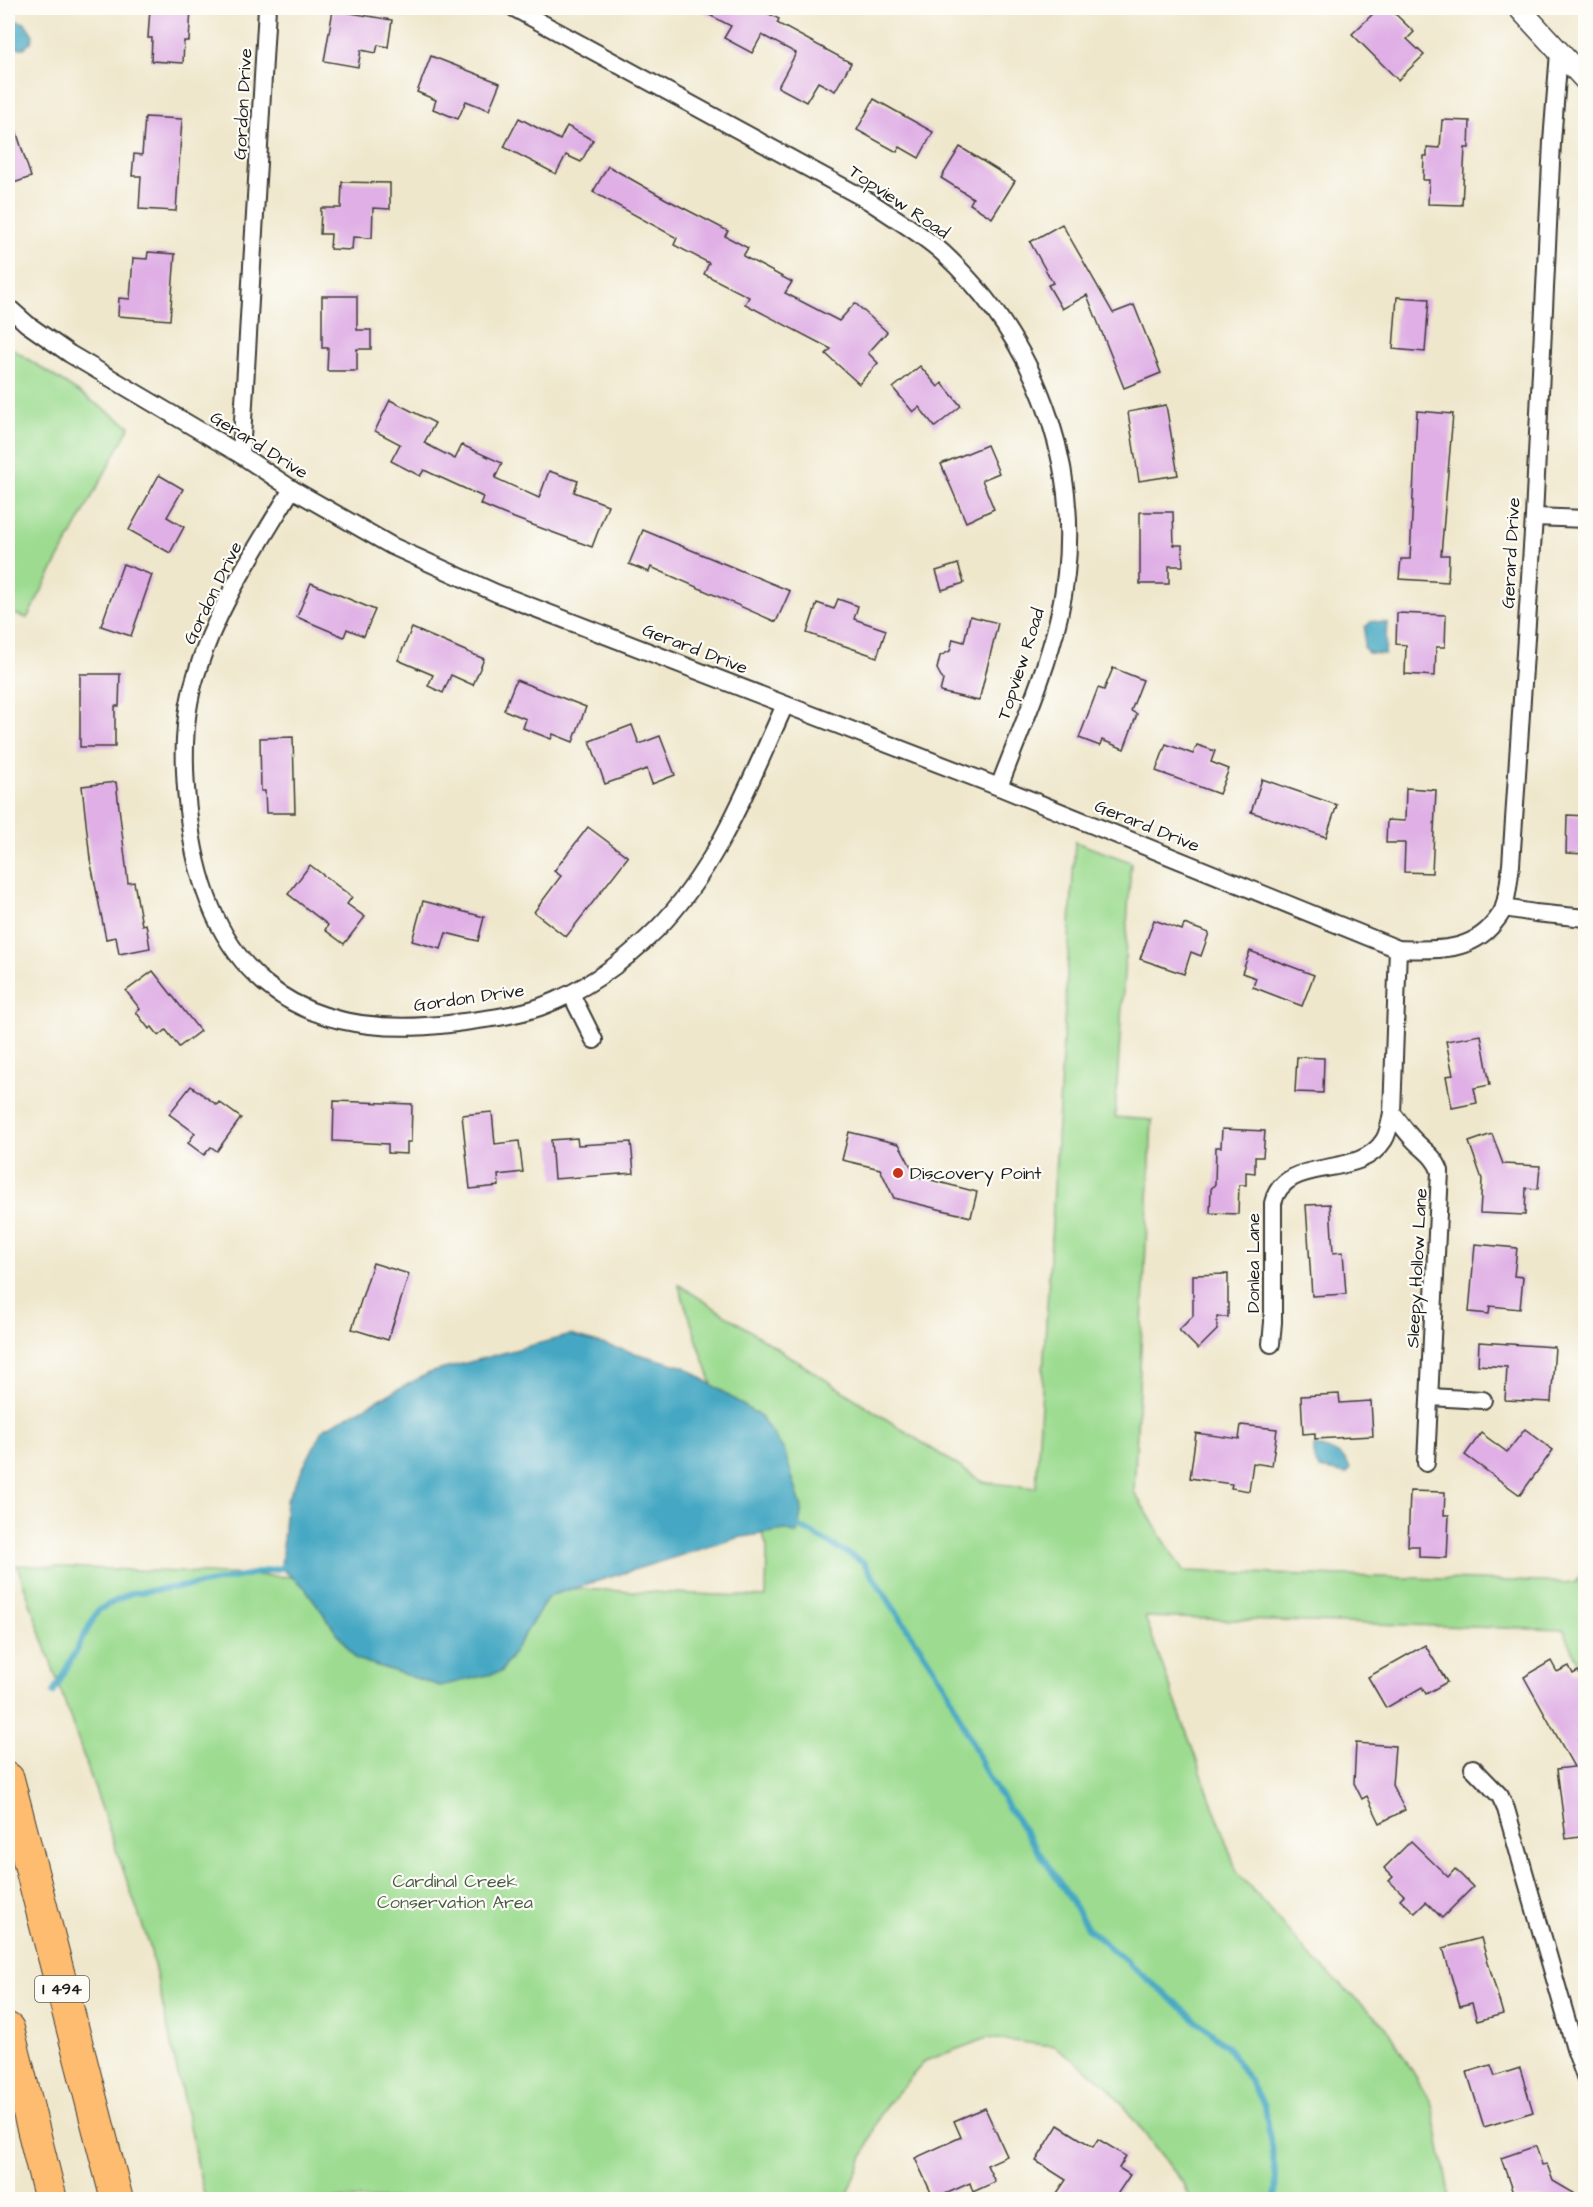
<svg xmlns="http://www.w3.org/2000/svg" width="1593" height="2207" font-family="'Architects Daughter',sans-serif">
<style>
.green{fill:#9cdb90;stroke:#5c7c56;stroke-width:1.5}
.water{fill:#44a7c3;stroke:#306270;stroke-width:1.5}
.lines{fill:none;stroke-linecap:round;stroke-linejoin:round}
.stream{stroke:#44a7c3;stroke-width:6}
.building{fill:#dfafe5}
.minor-casing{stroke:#3c3a36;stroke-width:20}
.tertiary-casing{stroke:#3c3a36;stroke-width:24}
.motorway-casing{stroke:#3c3a36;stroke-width:34}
.minor{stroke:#fff;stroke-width:16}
.tertiary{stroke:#fff;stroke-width:21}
.motorway{stroke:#fdbc70;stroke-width:32}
.poi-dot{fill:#c8321e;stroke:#fdfcf7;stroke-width:2}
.labels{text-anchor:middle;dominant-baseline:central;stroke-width:4.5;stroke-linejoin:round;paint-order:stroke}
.shield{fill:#fdfcf7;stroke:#605f5e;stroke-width:1.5}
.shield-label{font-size:16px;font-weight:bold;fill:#1c1c1c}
.street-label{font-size:18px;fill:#1c1c1c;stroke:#fdfcf7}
.poi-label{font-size:18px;fill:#1c1c1c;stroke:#fdfcf7;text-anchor:start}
.park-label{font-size:18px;fill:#495f45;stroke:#fdfcf7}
</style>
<rect width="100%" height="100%" fill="#fdfcf7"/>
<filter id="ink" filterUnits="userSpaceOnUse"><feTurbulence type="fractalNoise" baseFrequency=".0167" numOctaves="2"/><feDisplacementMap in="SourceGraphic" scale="12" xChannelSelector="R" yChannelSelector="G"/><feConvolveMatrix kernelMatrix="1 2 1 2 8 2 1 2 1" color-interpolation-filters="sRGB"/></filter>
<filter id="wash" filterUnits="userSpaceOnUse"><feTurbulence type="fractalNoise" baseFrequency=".008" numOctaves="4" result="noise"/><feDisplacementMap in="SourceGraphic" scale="24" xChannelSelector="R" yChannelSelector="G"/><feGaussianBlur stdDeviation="1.35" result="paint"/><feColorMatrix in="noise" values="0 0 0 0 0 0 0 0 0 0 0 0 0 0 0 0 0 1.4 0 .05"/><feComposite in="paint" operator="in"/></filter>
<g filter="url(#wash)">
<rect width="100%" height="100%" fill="#efe7cc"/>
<g class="green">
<path d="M8 346 130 426 27 618 8 612Z"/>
<path d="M1075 842 1131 862 1115 1117 1152 1120 1134 1492 1183 1571 1576 1583 1585 1568V1679L1564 1630 1145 1617 1237 1872 1309 1955 1387 2028 1432 2104 1450 2199H1191L1183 2183 1106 2084 1054 2046 987 2038 925 2061 881 2112 846 2199H205L150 1947 17 1565 766 1597 767 1547 678 1284 983 1482 1036 1488Z"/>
</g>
<g class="water">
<path d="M18 21 25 23 33 35 31 42 24 48H13L8 43V22Z"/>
<path d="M1372 621 1387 623 1385 654 1368 653 1364 647 1365 627Z"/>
<path d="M570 1335 685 1367 761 1417 784 1450 802 1508 797 1534 785 1530 737 1538 549 1596 501 1672 440 1686 356 1659 305 1588 281 1568 286 1501 323 1429 429 1373Z"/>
<path d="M1314 1446C1327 1448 1348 1455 1350 1470L1346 1474 1320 1469 1314 1460Z"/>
</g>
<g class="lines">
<g class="stream">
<path d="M792 1522 863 1562 945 1685 989 1779 1064 1889 1088 1929 1227 2046 1265 2106 1276 2178 1275 2200"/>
<path d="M53 1693 98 1610 131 1593 203 1584 281 1568 286 1563"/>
</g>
</g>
<g id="blocks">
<g class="building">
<path d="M150 8H191L189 41H184L183 63 151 61 152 38H148Z"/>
<path d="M696 8H758L779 19 777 23 851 63 835 91 818 82 806 102 778 87 796 53 762 35 752 53 724 38 731 26Z"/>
<path d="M1379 8H1389L1414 32 1407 39 1424 55 1398 80 1352 34Z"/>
<path d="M333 10 392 20 388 47 378 45 376 53 361 50 358 67 324 61Z"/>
<path d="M431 56 500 83 489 110 466 101 458 119 433 109 436 100 417 92Z"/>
<path d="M874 99 933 132 919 158 900 147 897 152 857 130Z"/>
<path d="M8 115H11L31 177 8 185Z"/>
<path d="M145 117 182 119 176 211 139 209 141 176H132L134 154 142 155Z"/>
<path d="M519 118 560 140 567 126 593 140 581 162 566 155 556 174 504 147Z"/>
<path d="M1442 120 1470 121 1469 148H1465L1462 205 1428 204 1429 180H1423L1424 156H1427V147L1440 148Z"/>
<path d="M960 147 1015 181 992 218 970 204 973 198 941 178Z"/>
<path d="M608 166 666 199 728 231 725 236 748 248 743 256 792 282 785 293 839 321 855 303 887 332 868 353 878 363 859 384 826 354 831 349 745 304 749 297 704 274 709 263 674 245 677 238 593 192Z"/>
<path d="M342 182 390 183V209L373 208 372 238 353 237 352 250 330 249 331 234H320L321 208H341Z"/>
<path d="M1062 224 1113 313 1134 305 1161 373 1124 388 1087 295 1062 309 1048 285 1053 283 1030 242Z"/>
<path d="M148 252 175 254 170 320 118 316 119 298 130 299 133 258 147 259Z"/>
<path d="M322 296H357V330H371V349H357V371H327L328 348H322Z"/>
<path d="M1397 297 1429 299 1425 352 1393 349Z"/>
<path d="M920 366 938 387 942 383 961 406 935 427 919 407 913 412 893 388Z"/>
<path d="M390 400 435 423 424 443 455 459 462 445 502 463 495 478 539 498 549 471 578 481 574 492 608 505 592 547 506 515 480 504 483 497 424 470 420 476 391 461 400 444 375 431Z"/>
<path d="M1166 405 1178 475 1139 481 1128 412Z"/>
<path d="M1417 411 1453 414 1441 555H1449L1448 582 1399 579 1401 559H1410Z"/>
<path d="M987 445 999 473 982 480 994 509 966 522 941 464Z"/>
<path d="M159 475 183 489 167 517 184 527 170 553 129 530Z"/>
<path d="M1140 512H1173L1174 545H1182L1183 566H1169V584H1140Z"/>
<path d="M643 530 790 591 776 622 651 567 649 572 629 564Z"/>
<path d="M123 564 152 575 131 636 101 626Z"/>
<path d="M958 564 964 583 942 590 936 571Z"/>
<path d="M311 583 375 610 364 636 347 629 344 637 297 617Z"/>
<path d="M838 599 858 606 854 619 886 630 877 657 807 633 817 603 834 609Z"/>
<path d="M1397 613 1446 615 1445 647H1436L1435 676 1405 674 1406 645 1396 644Z"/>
<path d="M970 616 998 623 979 701 940 692 943 680 937 669 940 656 950 651 953 639 964 642Z"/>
<path d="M412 628 484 659 473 685 451 675 443 693 428 686 433 675 398 660Z"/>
<path d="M1113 668 1143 680 1131 711 1137 714 1124 749 1102 740 1100 746 1079 738 1098 688 1104 690Z"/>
<path d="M80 674H120L119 706H115V747H80Z"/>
<path d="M516 680 586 707 573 742 553 734 551 739 523 728 526 719 504 710Z"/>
<path d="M632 725 639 744 660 736 675 775 652 784 647 769 605 784 590 741Z"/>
<path d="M293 737 295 813H266L265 791H261L260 738Z"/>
<path d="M1166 744 1193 754 1197 745 1215 751 1211 762 1229 769 1219 794 1156 771Z"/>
<path d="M1262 779 1337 805 1326 837 1251 812Z"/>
<path d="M116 782 128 883 134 882 142 925 146 924 150 948 119 954 116 937 106 939 90 859 82 786Z"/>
<path d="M1406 788 1436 790 1432 873 1404 872 1405 843H1386L1387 820 1405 821Z"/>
<path d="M1567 815 1586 816V854L1566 853Z"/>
<path d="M588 827 628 857 566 937 534 912 561 876 554 871Z"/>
<path d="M310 865 352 897 347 904 365 917 344 944 325 930 328 925 288 894Z"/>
<path d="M423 901 484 917 478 941 446 933 441 949 412 941Z"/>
<path d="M1154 920 1182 930 1184 924 1209 933 1201 956 1191 952 1184 974 1140 959Z"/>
<path d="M1250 951 1314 975 1302 1006 1253 987 1256 978 1242 973Z"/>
<path d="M153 971 200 1031 179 1047 166 1030 159 1036 152 1027 149 1029 136 1012 140 1009 126 991Z"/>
<path d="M1481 1035 1490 1085 1474 1088 1477 1103 1452 1108 1446 1076 1453 1075 1446 1041Z"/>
<path d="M1297 1057 1324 1058 1323 1093 1295 1092Z"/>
<path d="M191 1086 217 1105 219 1102 241 1118 217 1151 211 1147 204 1155 188 1143 195 1133 169 1114Z"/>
<path d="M334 1101 412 1104 411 1142H407V1154L388 1153V1144L333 1141Z"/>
<path d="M492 1112 495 1144 519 1141 523 1172 498 1175 499 1186 470 1189 462 1115Z"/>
<path d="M1222 1129 1265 1131 1263 1157H1255V1173L1246 1172V1185H1239L1238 1214 1210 1213 1211 1189 1215 1184 1216 1147H1221Z"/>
<path d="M849 1132 899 1144 916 1176 977 1192 971 1217 894 1198 880 1169 842 1160Z"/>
<path d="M1492 1134 1503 1164 1540 1166 1538 1189 1526 1188 1525 1215 1480 1213 1482 1179 1469 1142Z"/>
<path d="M577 1138 578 1145 631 1142 634 1173 554 1179 551 1140Z"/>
<path d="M1330 1204 1333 1253 1343 1252 1346 1294 1312 1296 1306 1205Z"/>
<path d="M1475 1244 1517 1248 1514 1276 1523 1277 1520 1309 1490 1306 1489 1314 1469 1312Z"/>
<path d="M373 1263 409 1274 388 1340 352 1329Z"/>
<path d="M1228 1274V1317H1217V1330L1198 1349 1179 1330 1193 1316V1275Z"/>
<path d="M1479 1342 1555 1347 1551 1402 1505 1400 1507 1367 1478 1365Z"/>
<path d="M1339 1394 1340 1403 1371 1401 1373 1436 1315 1439V1433L1303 1434 1301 1396Z"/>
<path d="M1241 1425 1277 1429 1272 1466 1253 1463 1249 1491 1231 1488 1232 1484 1190 1478 1196 1433 1239 1439Z"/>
<path d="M1525 1429 1553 1450 1520 1495 1465 1455 1481 1433 1507 1452Z"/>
<path d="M1410 1491 1445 1492 1444 1515H1449L1447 1558 1419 1557V1546H1408Z"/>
<path d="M1425 1645 1447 1682 1426 1694 1422 1687 1386 1708 1368 1677Z"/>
<path d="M1551 1661 1557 1672 1569 1666 1573 1674 1578 1671 1586 1685V1736L1579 1740 1586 1794V1836L1566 1839 1557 1769 1574 1767 1524 1677Z"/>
<path d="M1356 1743 1395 1746 1392 1785 1405 1810 1380 1823 1367 1796 1362 1799 1354 1783Z"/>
<path d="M1411 1841 1448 1877 1455 1869 1473 1887 1442 1918 1426 1902 1415 1913 1400 1899 1404 1895 1389 1881 1393 1877 1384 1868Z"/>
<path d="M1481 1938 1503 2014 1477 2021 1472 2003 1460 2006 1443 1948Z"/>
<path d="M1491 2065 1495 2076 1520 2068 1533 2112 1484 2127 1467 2072Z"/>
<path d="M985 2108 1007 2156 987 2165 995 2182 973 2192 970 2183 934 2199 915 2158 961 2137 954 2121Z"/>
<path d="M1058 2125 1093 2147 1098 2139 1126 2156 1119 2168 1130 2175 1114 2199H1068L1057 2193 1066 2180 1036 2161Z"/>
<path d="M1536 2146 1542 2165 1547 2164 1553 2181 1584 2199H1515L1501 2158Z"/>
</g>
</g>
</g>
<g filter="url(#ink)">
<use href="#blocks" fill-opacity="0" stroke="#3c3a36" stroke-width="1.5"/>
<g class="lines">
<g class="minor-casing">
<g id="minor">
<path d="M514 8 869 201C894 218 921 233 943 253 1043 346 1089 482 1059 616 1046 674 1020 731 999 787"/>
<path d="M8 307 27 324 70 354 241 455 292 489 392 546 496 593 999 787 1398 949C1433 950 1470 953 1494 923 1498 918 1502 914 1504 907 1508 894 1509 879 1511 865L1534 517 1552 142 1559 52"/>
<path d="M241 455 267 8"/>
<path d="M292 489C256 549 216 608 196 675 182 718 183 765 188 810 205 967 288 1043 449 1024 478 1020 511 1017 540 1007 584 991 624 962 657 929 718 867 749 783 785 705"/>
<path d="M1534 517 1586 519"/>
<path d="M1504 908 1535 913 1586 918"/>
<path d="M1398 949 1392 1113C1399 1121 1405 1131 1413 1139 1423 1150 1435 1156 1440 1171L1426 1463"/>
<path d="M571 994 594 1040"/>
<path d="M1271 1344 1273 1322V1203C1285 1153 1358 1182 1384 1140 1389 1132 1390 1122 1392 1113"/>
<path d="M1430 1397 1483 1400"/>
<path d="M1473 1768 1500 1796 1506 1809 1575 2049 1586 2080"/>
</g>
</g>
<g class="tertiary-casing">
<path id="tertiary" d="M1519 8 1586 81"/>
</g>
<g class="motorway-casing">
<g id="motorway">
<path d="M8 1779 117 2200"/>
<path d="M8 2029 51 2200"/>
</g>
</g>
<use href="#minor" class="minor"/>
<use href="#tertiary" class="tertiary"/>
<use href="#motorway" class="motorway"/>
</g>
</g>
<circle class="poi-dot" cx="898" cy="1173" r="6"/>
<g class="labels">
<rect class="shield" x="35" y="1976" width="54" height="26" rx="4.5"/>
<g class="shield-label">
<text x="62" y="1989">I 494</text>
</g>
<g class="street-label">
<text transform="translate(243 104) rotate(-87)">Gordon Drive</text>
<text transform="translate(899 202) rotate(34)">Topview Road</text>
<text transform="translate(259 445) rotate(32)">Gerard Drive</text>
<text transform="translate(1511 553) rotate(-87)">Gerard Drive</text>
<text transform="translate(213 593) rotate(-64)">Gordon Drive</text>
<text transform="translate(695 649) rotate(21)">Gerard Drive</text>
<text transform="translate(1021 664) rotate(-72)">Topview Road</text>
<text transform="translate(1147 826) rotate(22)">Gerard Drive</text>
<text transform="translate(469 998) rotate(-8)">Gordon Drive</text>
<text transform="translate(1253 1263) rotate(-90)">Donlea Lane</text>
<text transform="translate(1417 1268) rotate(-87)">Sleepy Hollow Lane</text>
</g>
<g class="poi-label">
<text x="910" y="1173">Discovery Point</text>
</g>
<g class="park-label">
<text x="455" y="1881">Cardinal Creek<tspan x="455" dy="21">Conservation Area</tspan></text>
</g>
</g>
<rect width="1593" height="2207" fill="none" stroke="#fdfcf7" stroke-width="30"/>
</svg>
